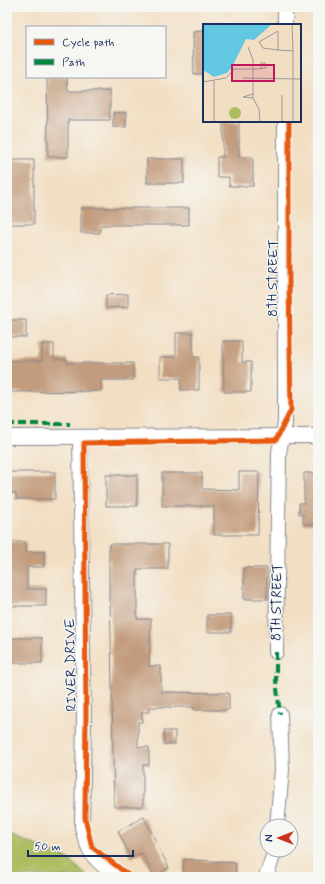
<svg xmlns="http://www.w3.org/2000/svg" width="325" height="884" font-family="Mynerve,sans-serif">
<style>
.green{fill:#adbd60;stroke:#64765f}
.building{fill:#c39c7e}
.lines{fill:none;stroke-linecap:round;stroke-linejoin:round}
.minor-casing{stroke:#868790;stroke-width:16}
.minor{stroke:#fff;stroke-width:14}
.quiet{stroke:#00873e;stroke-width:4;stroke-dasharray:8 4;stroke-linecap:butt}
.cycleway-casing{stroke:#f6f6f2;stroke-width:8}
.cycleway{stroke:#e8590c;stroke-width:5}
.labels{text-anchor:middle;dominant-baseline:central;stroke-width:3;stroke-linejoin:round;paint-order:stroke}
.street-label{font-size:14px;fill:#1b2f5e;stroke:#f6f6f2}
.inset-road{fill:none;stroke:#9c999b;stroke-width:1}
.view{fill:#c2185b;fill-opacity:0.15;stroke:#c2185b;stroke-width:2}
.inset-edge{fill:none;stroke:#1b2f5e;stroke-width:2}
</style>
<rect width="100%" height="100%" fill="#f6f6f2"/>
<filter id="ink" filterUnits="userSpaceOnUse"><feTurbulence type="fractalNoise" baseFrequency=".025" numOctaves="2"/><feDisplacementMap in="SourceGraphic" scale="8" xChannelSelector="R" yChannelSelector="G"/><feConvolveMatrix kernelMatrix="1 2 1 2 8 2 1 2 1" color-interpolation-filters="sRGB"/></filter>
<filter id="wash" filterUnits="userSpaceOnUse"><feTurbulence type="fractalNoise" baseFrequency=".012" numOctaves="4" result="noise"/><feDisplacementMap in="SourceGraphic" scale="16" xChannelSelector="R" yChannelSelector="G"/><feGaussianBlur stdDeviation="0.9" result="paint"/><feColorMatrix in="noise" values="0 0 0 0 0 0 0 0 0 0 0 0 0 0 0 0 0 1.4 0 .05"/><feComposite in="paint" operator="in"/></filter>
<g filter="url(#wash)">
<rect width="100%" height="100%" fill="#f2dfc3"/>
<path class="green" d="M7 834 66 857 88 877H7Z"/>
<g id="blocks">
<g class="building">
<path d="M204 31V74H194L193 32Z"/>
<path d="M47 77H67L68 91H110V120H68V157H48Z"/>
<rect x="113" y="113" width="13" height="14"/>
<path d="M223 121H239V157H253V186H229V177H217V157H223Z"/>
<rect x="147" y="159" width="37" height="24"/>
<rect x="7" y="160" width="27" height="64"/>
<path d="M81 208H189V225H100V233H81Z"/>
<path d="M128 294V307L106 308V295Z"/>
<rect x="8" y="320" width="18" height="17"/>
<path d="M176 333H193V357H199V390H181V378H160V357H176Z"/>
<path d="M223 341H242V362H251V392H224Z"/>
<path d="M42 344H54V359H67V363H133V380H101V391L7 392V361H42Z"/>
<path d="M7 472H55V499H16V493H7Z"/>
<path d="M239 472H259L258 535H214V506H162V473H202V489L239 490Z"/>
<path d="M304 473H318V524H303V514H299V503H304Z"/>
<rect x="106" y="475" width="31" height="31"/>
<path d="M7 542H26V552H44V567H27V589H46V606H9V594H7Z"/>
<path d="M109 544H168V569H137V619H151L149 666H161V692L229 693V710H194V707H149V712H142V722H138V747H149V765H143V807H114L111 636 110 602H109Z"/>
<rect x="244" y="568" width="23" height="31"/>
<rect x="207" y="615" width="24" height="17"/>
<rect x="7" y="638" width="35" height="25"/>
<rect x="164" y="731" width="11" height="13"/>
<path d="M144 817 169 868 154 876 142 853 131 858 118 831Z"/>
<path d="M184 859 236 863 235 877H183Z"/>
</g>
</g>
</g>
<g filter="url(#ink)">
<use href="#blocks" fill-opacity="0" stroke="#868790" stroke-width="1"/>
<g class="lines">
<g class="minor-casing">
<g id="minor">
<path d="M285 7V25"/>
<path d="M7 437 318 436"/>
<path d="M80 437 84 722 82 827C88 854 95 862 119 877"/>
<path d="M276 652 279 452 285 423V121"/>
<path d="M277 826 282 770 280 714"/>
<path d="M266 877 275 850"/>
</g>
</g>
<use href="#minor" class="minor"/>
<g class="quiet">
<path d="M7 424H70"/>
<path d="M276 652V680L280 714"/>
</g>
<g class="cycleway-casing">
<path id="cycleway" d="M131 877 92 847 85 818 86 713 84 443 276 440 291 410 289 279V121"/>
</g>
<use href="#cycleway" class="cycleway"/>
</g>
</g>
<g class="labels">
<g class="street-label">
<text transform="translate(273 278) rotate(-90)">8TH STREET</text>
<text transform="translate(277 602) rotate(-89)">8TH STREET</text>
<text transform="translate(71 665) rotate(-91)">RIVER DRIVE</text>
</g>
</g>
<g transform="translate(203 24)">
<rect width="98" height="98" fill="#f2dfc3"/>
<path d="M26 89a6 6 0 1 1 12 0a6 6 0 1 1-12 0Z" fill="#adbd60"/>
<path d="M0 0H69L51 16 43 15 29 43 24 49 11 53 0 46Z" fill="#62c7e0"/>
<path class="inset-road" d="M45 23 50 36V74L56 85 57 98M75 26 60 24 56 18 75 7V26L90 27 89 0M90 27V98M50 45H55L63 44 62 39H58V44M40 54 98 55M11 57V98M0 58 23 54 31 45H50M50 70 40 73 50 74M79 98V71"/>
<path class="view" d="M29 41H71V57H29Z"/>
<rect width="98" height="98" class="inset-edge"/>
</g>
<rect width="325" height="884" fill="none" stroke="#f6f6f2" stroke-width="24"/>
<rect x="26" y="26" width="140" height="52" fill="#f6f6f2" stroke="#9ea6b7"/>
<rect x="34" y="39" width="20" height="6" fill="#e8590c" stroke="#9ea6b7"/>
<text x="62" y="46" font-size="12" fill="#1b2f5e">Cycle path</text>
<rect x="34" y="59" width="20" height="6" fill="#00873e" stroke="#9ea6b7"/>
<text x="62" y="66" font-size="12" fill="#1b2f5e">Path</text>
<g transform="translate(279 838) rotate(270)"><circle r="19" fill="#f6f6f2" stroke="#9ea6b7"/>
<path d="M0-3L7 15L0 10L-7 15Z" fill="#c8321e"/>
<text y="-6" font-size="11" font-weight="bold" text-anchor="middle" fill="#1b2f5e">N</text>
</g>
<path d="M28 850v6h105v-6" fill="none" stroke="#1b2f5e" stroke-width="2"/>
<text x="34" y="850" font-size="12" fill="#1b2f5e" stroke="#f6f6f2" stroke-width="3" paint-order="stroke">50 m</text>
</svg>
